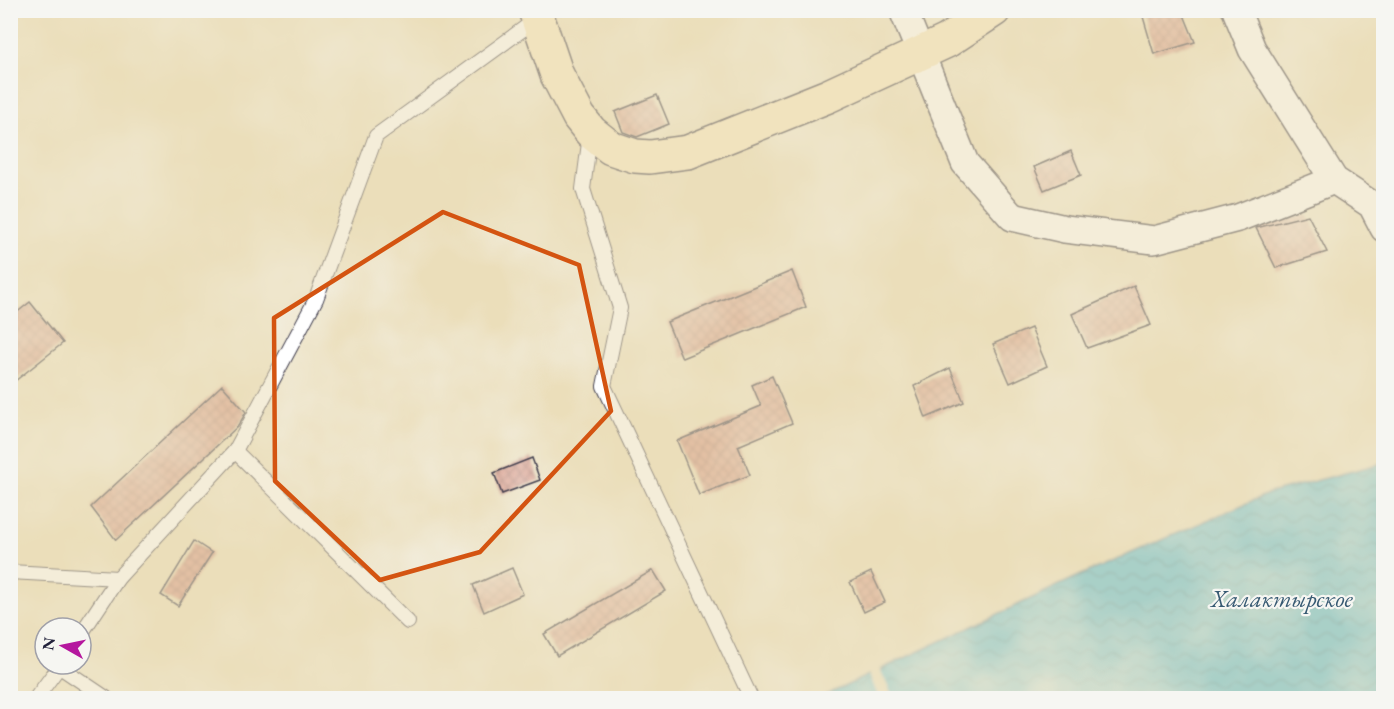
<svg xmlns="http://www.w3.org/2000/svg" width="1394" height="709" font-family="'EB Garamond',serif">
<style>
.water{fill:url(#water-waves);stroke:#3e708a;stroke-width:1.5}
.pier{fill:#ebdeba}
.building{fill:url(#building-cross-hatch)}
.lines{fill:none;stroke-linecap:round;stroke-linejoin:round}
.lane-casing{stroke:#403e4e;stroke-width:16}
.street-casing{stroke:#403e4e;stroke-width:30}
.secondary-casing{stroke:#403e4e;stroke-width:36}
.lane{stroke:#fff;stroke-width:14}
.street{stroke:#fff;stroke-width:27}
.secondary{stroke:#f8e8c3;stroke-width:33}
.marked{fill:none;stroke:#d45411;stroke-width:4.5;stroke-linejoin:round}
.labels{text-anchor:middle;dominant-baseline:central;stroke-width:4.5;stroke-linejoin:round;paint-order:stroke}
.water-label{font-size:24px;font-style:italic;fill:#365972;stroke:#f6f6f2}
</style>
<defs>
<pattern id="water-waves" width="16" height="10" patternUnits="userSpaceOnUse" patternTransform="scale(1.5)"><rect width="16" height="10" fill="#5abed8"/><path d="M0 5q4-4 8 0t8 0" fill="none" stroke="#4a9ab0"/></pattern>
<pattern id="building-cross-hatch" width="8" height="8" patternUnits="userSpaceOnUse" patternTransform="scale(1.5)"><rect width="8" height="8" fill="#d99b89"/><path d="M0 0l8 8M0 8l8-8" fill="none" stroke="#b07e71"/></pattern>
</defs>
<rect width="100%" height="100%" fill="#f6f6f2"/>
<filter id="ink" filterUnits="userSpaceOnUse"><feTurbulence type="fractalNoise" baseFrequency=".0167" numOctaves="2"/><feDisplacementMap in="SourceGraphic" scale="12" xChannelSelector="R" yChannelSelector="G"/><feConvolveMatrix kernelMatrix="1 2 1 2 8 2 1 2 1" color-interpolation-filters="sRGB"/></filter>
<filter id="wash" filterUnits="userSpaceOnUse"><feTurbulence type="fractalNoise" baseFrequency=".008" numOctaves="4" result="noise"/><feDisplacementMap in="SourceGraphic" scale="24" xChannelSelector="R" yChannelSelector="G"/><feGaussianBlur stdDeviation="1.35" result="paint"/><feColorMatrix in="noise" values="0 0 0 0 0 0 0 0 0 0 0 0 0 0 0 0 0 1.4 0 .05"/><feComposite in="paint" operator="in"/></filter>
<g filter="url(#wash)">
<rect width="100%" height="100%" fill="#ebdeba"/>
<path class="water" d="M1383 463V698H820L1081 575 1270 493Z"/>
<path class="pier" d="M879 667 893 698 901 695 902 698H879L868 672Z"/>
<g id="blocks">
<g class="building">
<path d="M1141 10H1182L1195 42 1154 54Z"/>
<path d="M657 95 669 124 637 137 623 132 615 112Z"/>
<path d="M1071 151 1081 175 1044 190 1034 167Z"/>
<path d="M1308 215 1327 252 1276 268 1256 228Z"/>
<path d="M792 271 806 307 682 358 667 322Z"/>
<path d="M1134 286 1151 325 1087 348 1072 314Z"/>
<path d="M30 302 63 343 10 385V318Z"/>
<path d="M1031 328 1047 366 1010 383 993 344Z"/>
<path d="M950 368 964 402 926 418 914 386Z"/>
<path d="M772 376 792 423 738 446 750 475 699 495 677 441 761 406 752 385Z"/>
<path d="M222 385 246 412 238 426 116 540 91 507Z"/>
<path d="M532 458 540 480 502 494 494 473Z"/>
<path d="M194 541 212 553 178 606 161 595Z"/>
<path d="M512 568 523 594 484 612 473 585Z"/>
<path d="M653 570 666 591 557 656 544 634Z"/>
<path d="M871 572 885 602 864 612 850 582Z"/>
</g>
</g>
</g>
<g filter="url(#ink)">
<use href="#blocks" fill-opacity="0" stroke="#403e4e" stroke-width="1.5"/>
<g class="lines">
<g class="lane-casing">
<g id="lane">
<path d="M590 135 583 189 620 308 604 386 751 698"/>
<path d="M235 451 408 622"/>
<path d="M10 572 118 578"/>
<path d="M81 634 118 578 235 451 316 299 376 136 537 19"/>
<path d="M60 667 106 698"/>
<path d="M36 698 61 664"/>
</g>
</g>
<g class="street-casing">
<g id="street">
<path d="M903 10 965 163 1012 217 1065 229 1154 240 1238 218 1334 180"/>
<path d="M1236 10 1252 49 1334 180 1372 205 1384 228"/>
</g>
</g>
<g class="secondary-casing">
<path id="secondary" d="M535 10 557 75 579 117 591 132 611 148 635 156 650 157 688 152 828 96 947 41 994 10"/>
</g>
<use href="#lane" class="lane"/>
<use href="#street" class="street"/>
<use href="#secondary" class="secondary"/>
</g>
</g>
<path d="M0 0H1394V709H0ZM443 212 579 265 611 411 480 552 380 580 275 481 274 318Z" fill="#ebdeba" fill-opacity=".55" fill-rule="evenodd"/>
<path class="marked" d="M443 212 579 265 611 411 480 552 380 580 275 481 274 318Z"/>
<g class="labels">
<g class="water-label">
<text x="1282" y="598">Халактырское</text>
</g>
</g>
<rect width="1394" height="709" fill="none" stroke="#f6f6f2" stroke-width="36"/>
<g transform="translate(63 646) rotate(279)"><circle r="28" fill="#f6f6f2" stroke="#a1a1a9" stroke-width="1.5"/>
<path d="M0-4.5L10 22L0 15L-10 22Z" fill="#b5179e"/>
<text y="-9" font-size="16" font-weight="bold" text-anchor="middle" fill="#22223b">N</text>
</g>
</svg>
